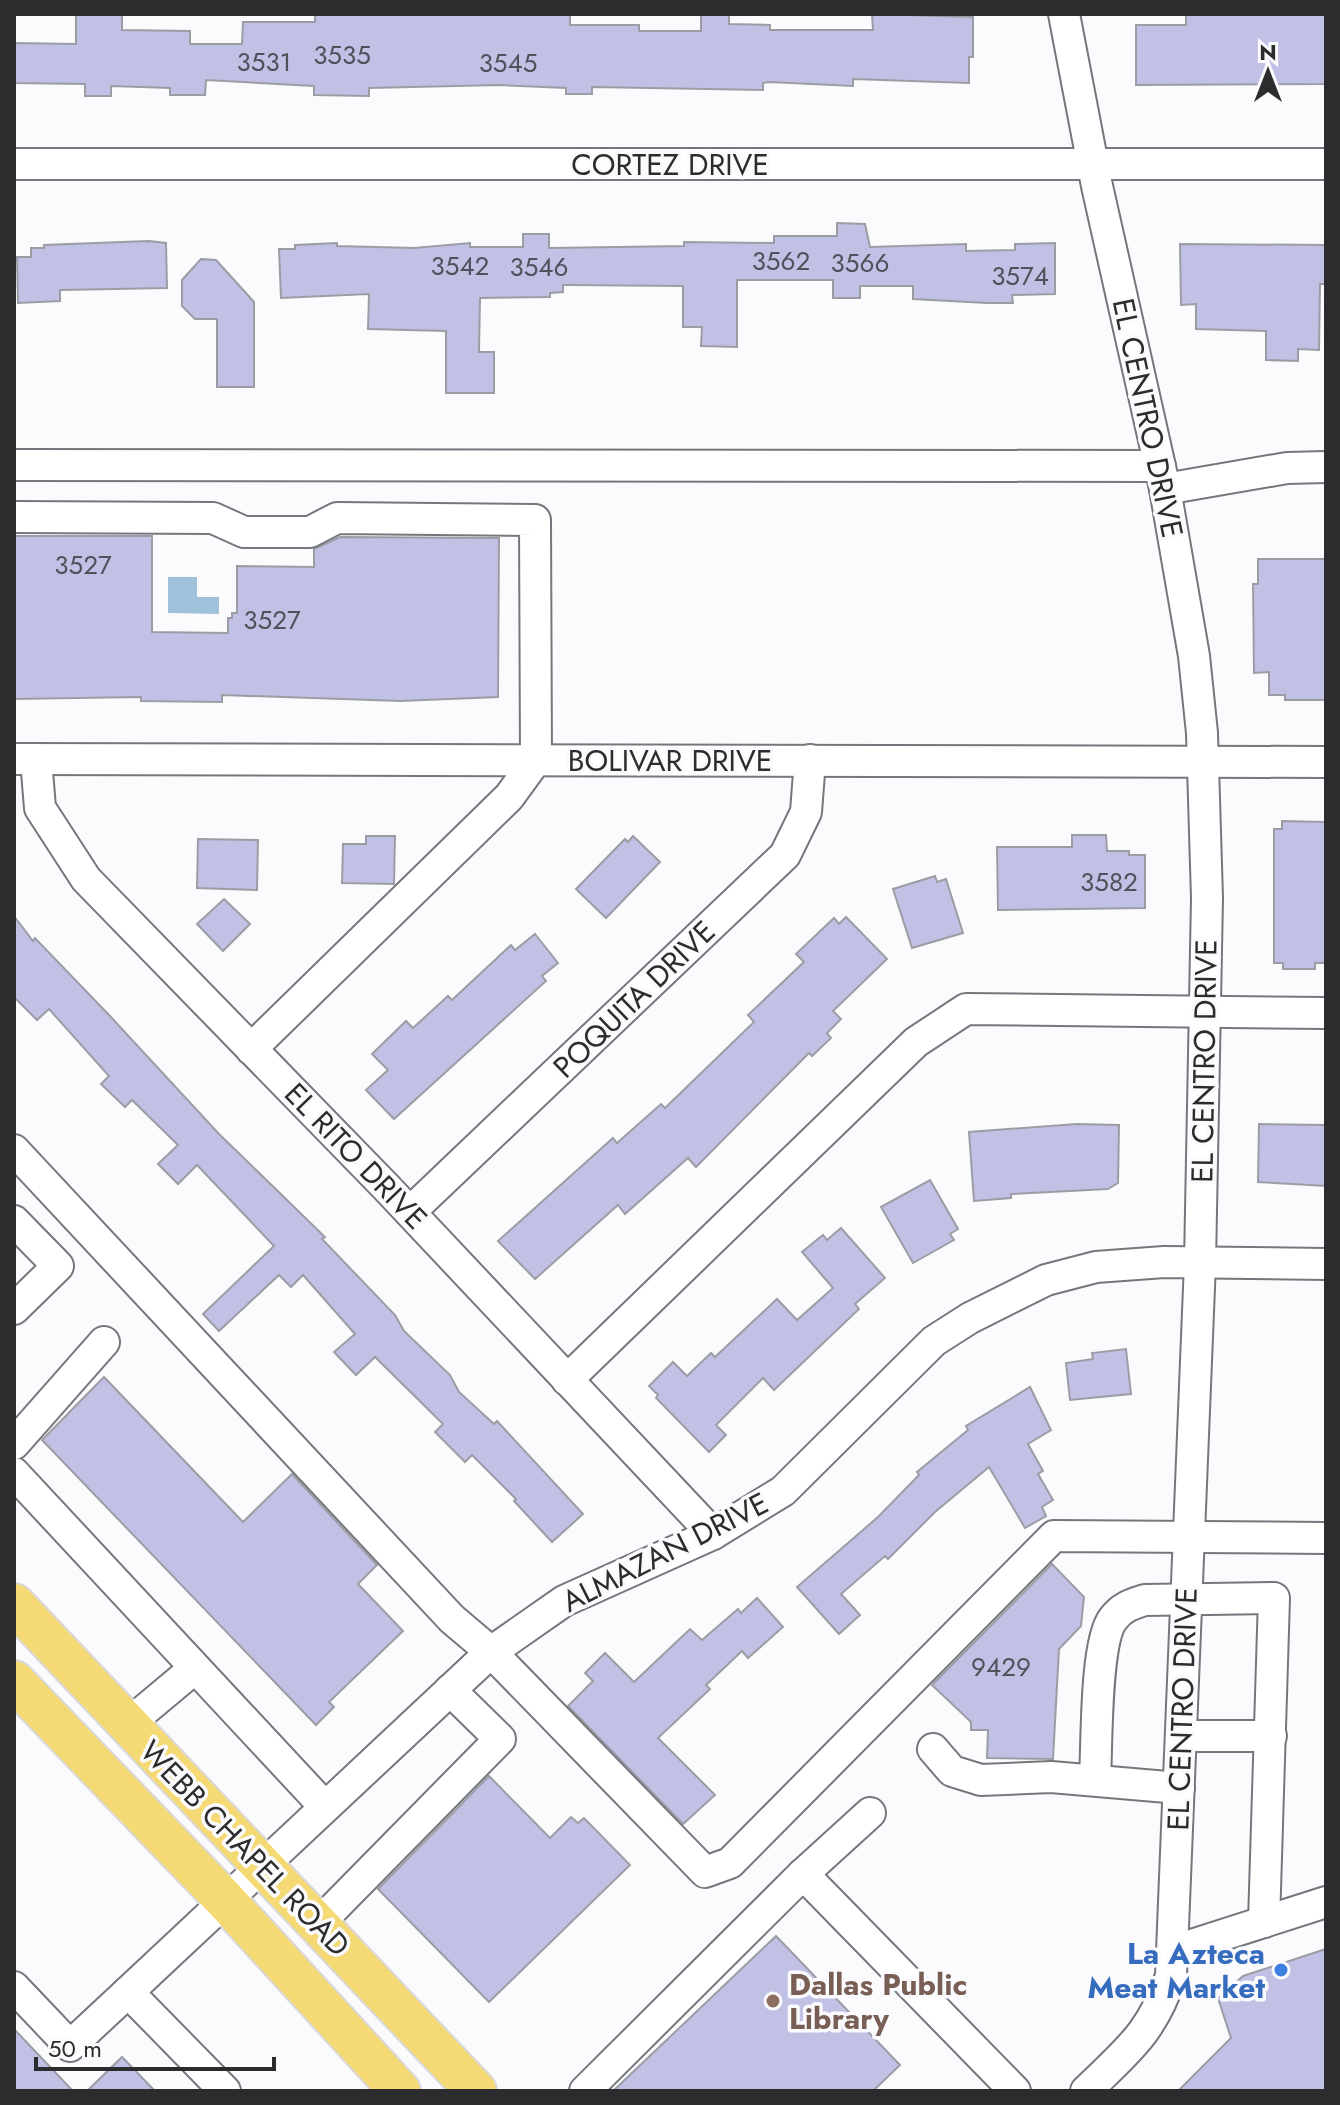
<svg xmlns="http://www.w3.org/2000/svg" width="1340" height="2105" font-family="Jost,sans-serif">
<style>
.water{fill:#a0c1da}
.building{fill:#c0c1e5;stroke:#9c9da4;stroke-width:2}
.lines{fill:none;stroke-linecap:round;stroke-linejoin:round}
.minor-casing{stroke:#76777e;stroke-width:34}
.major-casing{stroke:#d9d9da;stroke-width:44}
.minor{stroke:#fff;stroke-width:30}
.major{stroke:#f4d974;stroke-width:40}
.shop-dot{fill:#3f7fe0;stroke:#fbfbfe;stroke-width:3}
.education-dot{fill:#8d6e63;stroke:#fbfbfe;stroke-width:3}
.labels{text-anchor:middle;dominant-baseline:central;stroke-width:7;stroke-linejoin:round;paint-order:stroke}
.number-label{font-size:26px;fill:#51515c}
.street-label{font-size:30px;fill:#2c2c2f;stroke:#fbfbfe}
.shop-label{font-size:30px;font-weight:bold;fill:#366cbe;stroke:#fbfbfe;text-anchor:end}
.education-label{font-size:30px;font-weight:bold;fill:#785e54;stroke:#fbfbfe;text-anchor:start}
</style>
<rect width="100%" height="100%" fill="#fbfbfe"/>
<path class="water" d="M168 577H197V597H219V614L168 613Z"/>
<g class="building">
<path d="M76 14H122V30L190 31V44H242L243 22H315V14H570V25H639V31H701V14H729V24L770 25V30H873L872 14 973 17V57H969V83L853 79V86L769 82 763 83V90L592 87V94H566V88L499 85 369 88V96L314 95V86L206 80 205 95H170V88L111 86V96H85V84L14 83V43L76 44Z"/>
<path d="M1186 14H1326V84L1136 85V25H1186Z"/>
<path d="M837 223 865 224 870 247 966 244V251L1015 250V244L1055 243V294L1012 295 1013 303H987L913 299V286H860V298H833V280H737V347L701 346 702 327H683V286L567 285H563V292L550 293V297L480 298 479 352H494V393H446V331L368 329 369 294 281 298 279 249H295V245L337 243V246L414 248 470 243V247H523V234H549V248L684 246V242L774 243V236H837Z"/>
<path d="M149 241 166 243 167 288 60 290V301L18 303 17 257H31V248H44V245Z"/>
<path d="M1180 244 1326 245V284H1320L1319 350 1298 349V361L1266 360V331L1196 329V304L1181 305Z"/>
<path d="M201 259 216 260 254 302V387H217V319H195L182 306V280Z"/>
<path d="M14 536H152V632L228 633V618H232V613H237V566L314 567V549L340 537 499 538 498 697 400 701 222 695V702L141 701V697L14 699Z"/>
<path d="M1258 559H1326V700H1285V695H1269V672L1254 673 1253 584H1258Z"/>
<path d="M1282 821 1326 822V963H1315V969H1283V963H1274V829H1282Z"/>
<path d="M1072 835H1106L1107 851H1129V855H1145V908L998 910 997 847H1072Z"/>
<path d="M366 836H395L394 884 342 883 343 844H366Z"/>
<path d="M633 836 660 862 606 918 576 889 625 839 628 842Z"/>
<path d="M198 839 258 840 257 890 197 888Z"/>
<path d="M935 876 937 882 946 879 963 933 912 948 893 889Z"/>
<path d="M224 899 250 924 223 951 197 924Z"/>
<path d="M14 916 33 941 35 938 109 1015 219 1134 325 1237 322 1239 395 1315 404 1331 450 1375 459 1392 494 1424 497 1421 583 1514 552 1542 514 1501 516 1499 472 1455 465 1462 435 1432 443 1424 375 1357 356 1375 334 1352 355 1334 303 1275 291 1287 279 1275 219 1331 203 1314 274 1246 197 1165 178 1184 158 1164 178 1145 132 1100 125 1107 101 1084 109 1076 49 1009 37 1020 14 997Z"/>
<path d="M846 917 887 959 833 1011 841 1019 827 1033 831 1038 812 1056 809 1053 696 1167 688 1158 625 1214 618 1205 535 1279 498 1241 613 1138 617 1143 661 1104 665 1108 754 1022 748 1015 804 962 796 954 834 918 839 924Z"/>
<path d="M535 934 558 963 542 976 546 981 394 1119 366 1090 388 1070 372 1054 406 1021 413 1028 448 996 452 1000 511 945 515 950Z"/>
<path d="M1077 1124 1119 1125 1118 1183 1108 1189 1011 1194V1198L974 1201 969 1132Z"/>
<path d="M1259 1124 1326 1125V1186L1258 1182Z"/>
<path d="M930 1180 958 1229 950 1234 954 1240 913 1263 881 1207Z"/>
<path d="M841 1228 885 1278 855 1304 859 1309 774 1390 763 1378 716 1425 726 1435 709 1452 656 1398 658 1395 649 1386 673 1362 687 1376 711 1353 715 1357 777 1299 797 1320 833 1288 802 1252 823 1235 827 1240Z"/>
<path d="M1126 1349 1131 1394 1070 1400 1066 1363 1093 1359 1092 1353Z"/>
<path d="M104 1377 243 1522 292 1474 377 1565 358 1584 403 1631 329 1702 334 1707 316 1725 42 1440Z"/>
<path d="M1030 1387 1051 1430 1028 1444 1043 1471 1038 1474 1053 1500 1042 1507 1046 1516 1025 1528 989 1467 935 1512 888 1559 885 1556 841 1594 860 1615 839 1634 797 1587 878 1517 919 1475 917 1472 968 1430 966 1426Z"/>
<path d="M1052 1564 1084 1597 1081 1626 1059 1649 1053 1759 987 1758 988 1730H971V1722L932 1685Z"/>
<path d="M757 1598 783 1627 748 1658 742 1651 706 1685 710 1689 658 1738 715 1795 683 1824 568 1706 593 1681 585 1673 605 1653 634 1682 690 1629 702 1640 738 1609 741 1613Z"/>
<path d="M489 1776 550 1838 571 1817 578 1823 584 1818 630 1865 489 2002 378 1889Z"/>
<path d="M776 1936 900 2065 873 2091H613Z"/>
<path d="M1326 1949V2091H1178L1231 2038 1218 1998 1243 1976Z"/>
<path d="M14 2029 73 2091H14Z"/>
<path d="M122 2057 155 2091H87Z"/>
</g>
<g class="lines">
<g class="minor-casing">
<g id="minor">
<path d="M1064 14 1097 186 1165 489 1194 656 1202 733 1207 898 1200 1263 1171 1976C1152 2033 1127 2051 1086 2091"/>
<path d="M14 164H1326"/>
<path d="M14 465 1160 466"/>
<path d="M1165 489 1287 468 1326 467"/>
<path d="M14 517 213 518 244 532H310L337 518 535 520 536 760 509 797 251 1049"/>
<path d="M14 759 1326 762"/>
<path d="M36 759 40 808 86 879 387 1188 713 1534"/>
<path d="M14 1150 452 1619 491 1652 705 1872 730 1863 1054 1536 1326 1538"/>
<path d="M410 1212 785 855 806 812 810 760"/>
<path d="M14 1221 58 1266 14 1309"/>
<path d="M567 1380 916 1042 966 1009 1326 1013"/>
<path d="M14 1444 104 1342"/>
<path d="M14 1473 325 1807"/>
<path d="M128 1724 195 1668"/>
<path d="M1181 1736H1271"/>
<path d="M933 1749 952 1771 981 1780 1051 1777 1179 1788"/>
<path d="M1095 1779C1097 1746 1095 1642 1113 1619 1122 1607 1132 1604 1145 1600L1274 1598 1264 1922"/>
<path d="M803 1874 1015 2091"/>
<path d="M318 1924 500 1739 450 1690"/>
<path d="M1173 1951 1326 1902"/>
<path d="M14 1987 70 2046 128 1992"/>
<path d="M225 2091 128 1992 491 1652 564 1601 713 1534 783 1491 934 1341 970 1318 1046 1280 1096 1267 1164 1262 1326 1264"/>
<path d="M585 2091 803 1874 870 1813"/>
</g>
</g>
<g class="major-casing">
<g id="major">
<path d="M14 1604 476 2091"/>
<path d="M14 1681 225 1900 400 2091"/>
</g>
</g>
<use href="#minor" class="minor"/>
<use href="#major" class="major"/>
</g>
<circle class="shop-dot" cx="1281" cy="1970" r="8"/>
<circle class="education-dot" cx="773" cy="2001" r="8"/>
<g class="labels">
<g class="number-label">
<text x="342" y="55">3535</text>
<text x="264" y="62">3531</text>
<text x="508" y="63">3545</text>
<text x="781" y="261">3562</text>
<text x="860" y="263">3566</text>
<text x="460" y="266">3542</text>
<text x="539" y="267">3546</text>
<text x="1020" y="276">3574</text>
<text x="83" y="565">3527</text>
<text x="272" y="620">3527</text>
<text x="1109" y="882">3582</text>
<text x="1001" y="1667">9429</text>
</g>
<g class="street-label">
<text x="670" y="164">CORTEZ DRIVE</text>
<text transform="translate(1148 418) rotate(78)">EL CENTRO DRIVE</text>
<text x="670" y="760">BOLIVAR DRIVE</text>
<text transform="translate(634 999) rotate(-44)">POQUITA DRIVE</text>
<text transform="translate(1204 1061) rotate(-89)">EL CENTRO DRIVE</text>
<text transform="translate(356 1156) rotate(46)">EL RITO DRIVE</text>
<text transform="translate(665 1552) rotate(-27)">ALMAZAN DRIVE</text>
<text transform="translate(1182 1709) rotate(-88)">EL CENTRO DRIVE</text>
<text transform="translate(245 1848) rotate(46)">WEBB CHAPEL ROAD</text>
</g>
<g class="shop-label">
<text x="1265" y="1953">La Azteca<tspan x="1265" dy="34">Meat Market</tspan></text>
</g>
<g class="education-label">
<text x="789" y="1984">Dallas Public<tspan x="789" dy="34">Library</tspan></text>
</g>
</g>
<rect width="1340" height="2105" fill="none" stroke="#2c2c2f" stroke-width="32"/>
<g transform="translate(1268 72)" stroke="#fbfbfe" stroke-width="6" paint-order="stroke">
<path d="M0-6L14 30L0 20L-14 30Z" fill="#2c2c2f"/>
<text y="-12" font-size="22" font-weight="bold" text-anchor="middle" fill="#2c2c2f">N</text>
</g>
<path d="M36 2057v12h238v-12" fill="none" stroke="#2c2c2f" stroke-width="4"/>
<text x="48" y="2057" font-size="24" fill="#2c2c2f" stroke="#fbfbfe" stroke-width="6" paint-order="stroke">50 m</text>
</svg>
